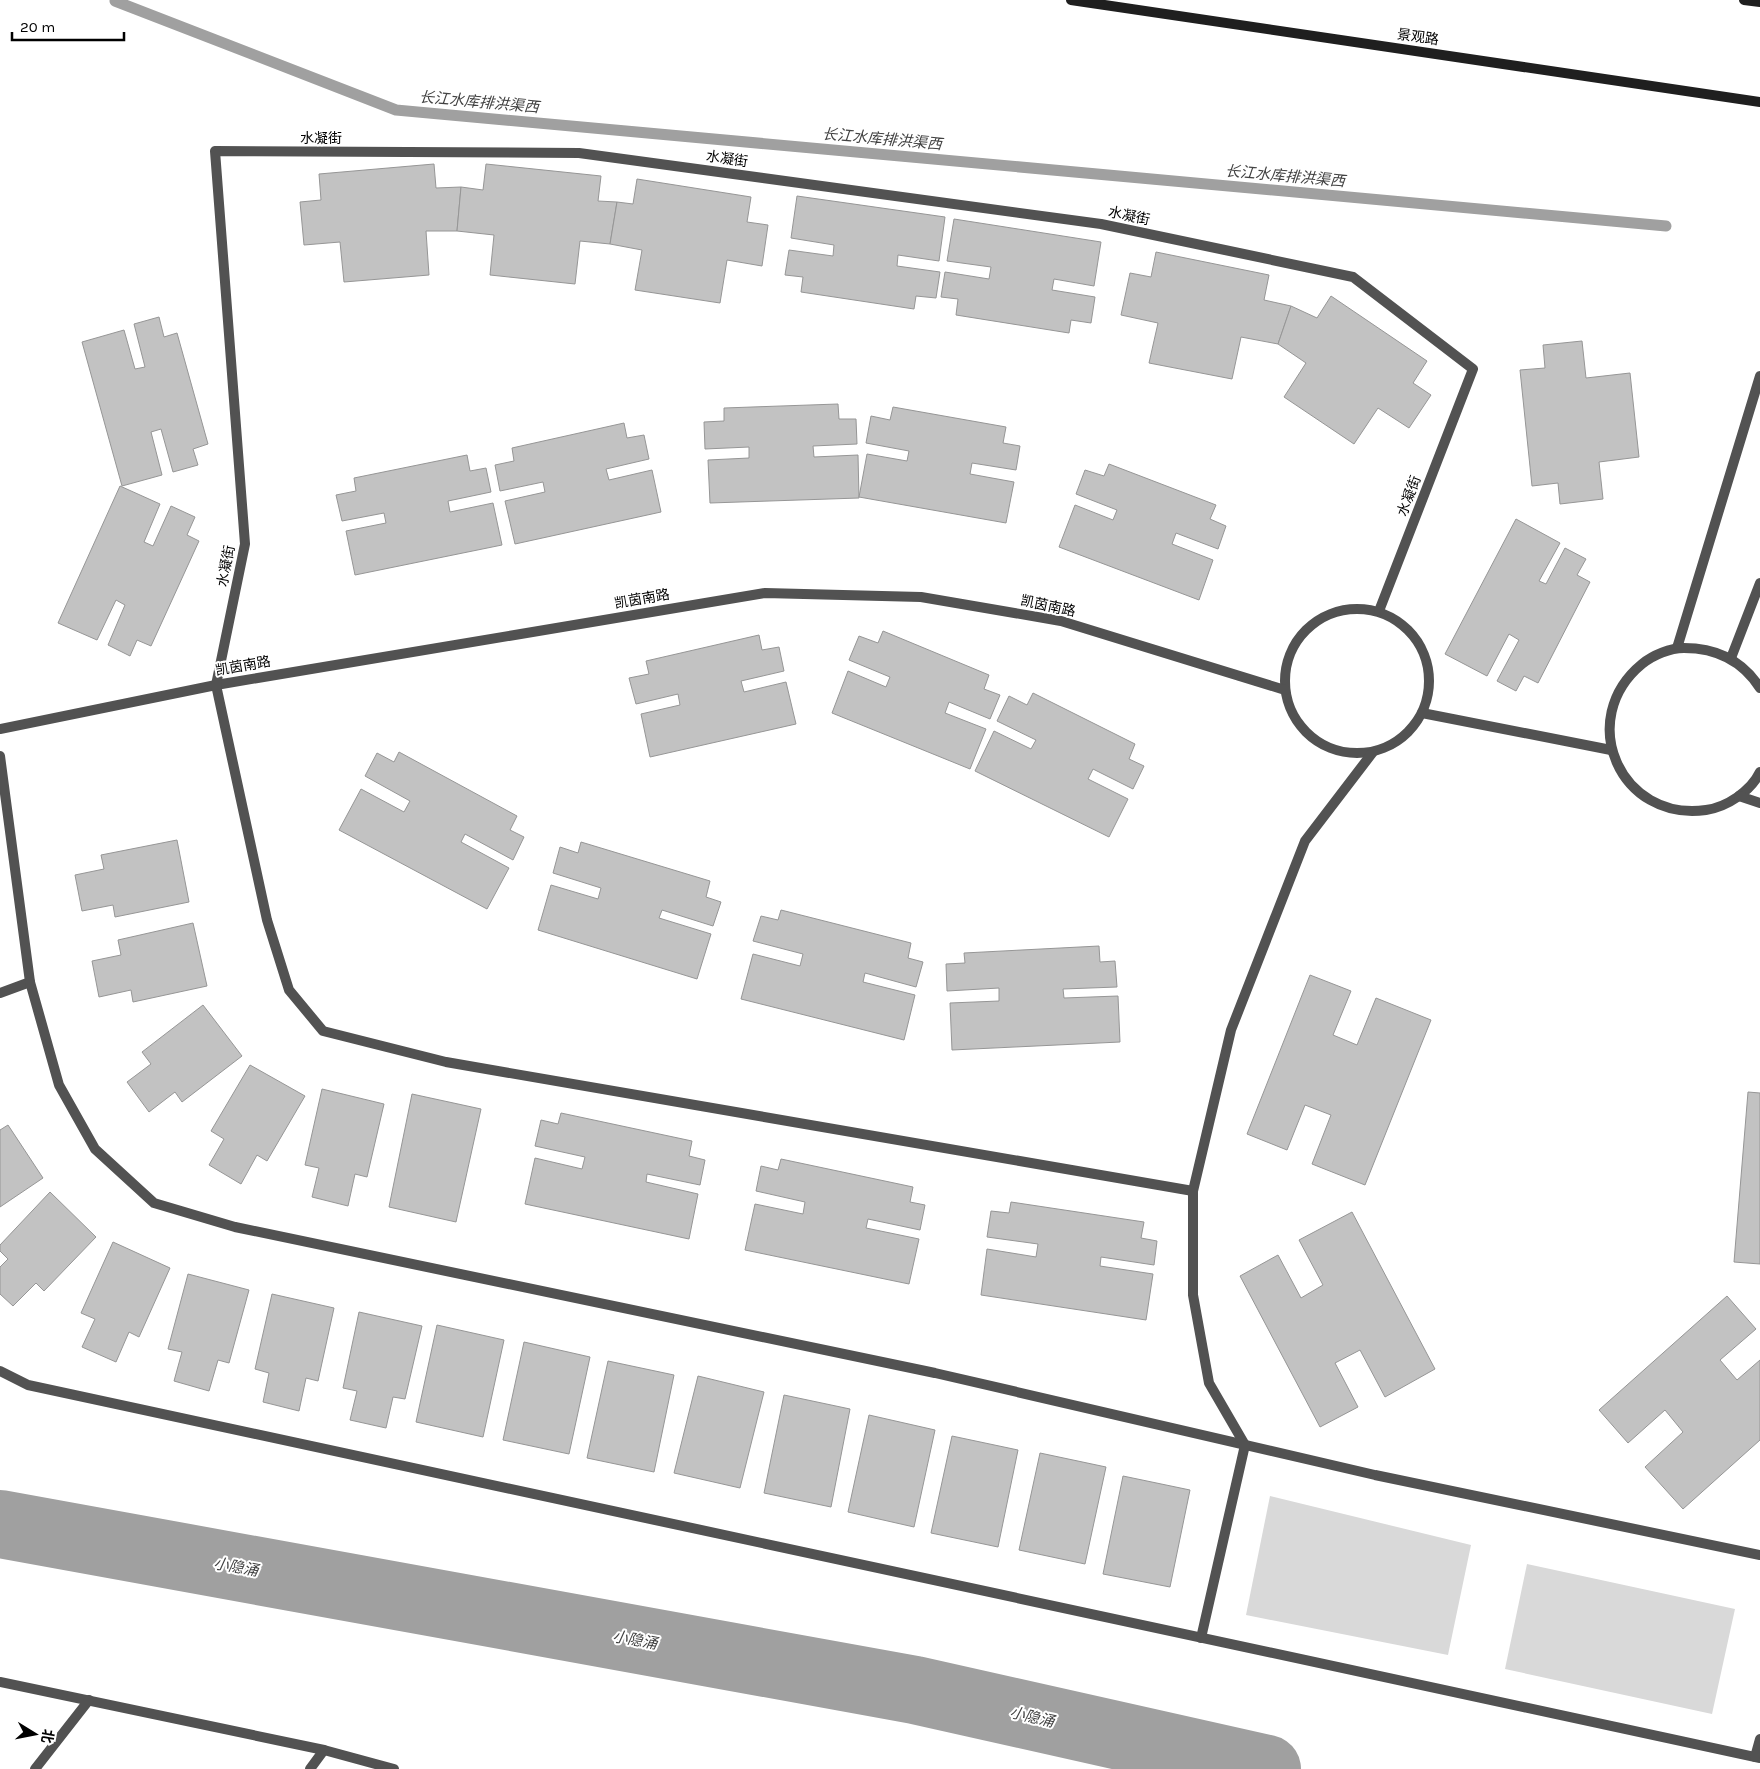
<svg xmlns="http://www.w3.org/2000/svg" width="1760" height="1769" font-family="Karla,'Noto Sans SC',sans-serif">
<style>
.green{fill:#d9d9d9}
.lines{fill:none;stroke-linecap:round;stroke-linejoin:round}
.stream{stroke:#a0a0a0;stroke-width:11}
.river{stroke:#a0a0a0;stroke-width:68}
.building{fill:#c2c2c2;stroke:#969696}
.minor{stroke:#525252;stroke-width:10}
.secondary{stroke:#1f1f1f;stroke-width:10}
.labels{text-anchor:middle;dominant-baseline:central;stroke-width:4;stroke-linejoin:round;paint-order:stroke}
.street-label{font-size:14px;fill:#000;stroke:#fff}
.water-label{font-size:15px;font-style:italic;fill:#414141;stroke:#fff}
</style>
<rect width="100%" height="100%" fill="#fff"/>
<g class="green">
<path d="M1270 1496 1471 1545 1448 1655 1246 1615Z"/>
<path d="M1527 1564 1735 1609 1712 1714 1505 1669Z"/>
</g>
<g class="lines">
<path class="stream" d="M115 1 396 110 1666 226"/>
<path class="river" d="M0 1524 915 1690 1267 1769"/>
</g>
<g class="building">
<path d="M434 164 436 188 461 187 457 231H426L429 275 344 282 340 242 304 245 300 202 321 200 319 174Z"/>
<path d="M486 164 601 176 598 201 617 202 610 244 580 241 575 284 490 275 494 235 457 231 461 187 483 190Z"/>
<path d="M637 179 751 197 747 222 768 225 762 266 727 260 720 303 635 290 642 250 610 244 617 202 633 204Z"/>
<path d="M797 196 945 217 939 261 898 255 897 266 940 272 936 298 916 296 914 309 801 292 803 277 785 275 789 250 833 256 834 245 791 238Z"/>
<path d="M954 219 1101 242 1094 286 1054 279 1052 290 1095 297 1091 323 1071 320 1069 333 956 315 958 299 941 297 945 272 989 279 991 267 947 261Z"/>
<path d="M1156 252 1269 275 1264 300 1291 306 1278 344 1241 337 1232 379 1149 363 1158 323 1121 315 1130 273 1151 277Z"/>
<path d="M1331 296 1427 361 1413 383 1431 395 1409 428 1378 408 1354 444 1284 397 1306 363 1278 344 1291 306 1317 318Z"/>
<path d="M159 317 164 337 177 333 208 444 193 449 198 465 173 472 161 429 151 432 162 475 122 486 82 342 124 330 135 369 145 367 134 324Z"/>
<path d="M1582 341 1586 378 1630 373 1639 457 1599 462 1603 499 1560 504 1558 483 1532 486 1520 370 1545 368 1543 345Z"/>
<path d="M838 404 839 419H856L857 444 813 446 814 457 858 455 859 498 710 503 708 460 749 458V447L705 449 704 422 724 421V408Z"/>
<path d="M893 407 1006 427 1003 443 1020 446 1016 470 972 463 970 474 1014 482 1006 523 859 497 867 454 907 461 909 451 866 443 871 416 890 420Z"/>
<path d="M624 423 627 438 644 435 649 459 606 469 609 480 652 470 661 512 515 544 505 501 545 492 543 482 500 491 495 465 514 461 512 448Z"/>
<path d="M467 455 470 471 486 468 491 492 448 501 450 512 493 503 502 545 355 575 346 531 386 523 384 513 342 521 336 495 356 491 354 478Z"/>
<path d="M1109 464 1216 505 1210 519 1226 526 1218 549 1176 533 1172 544 1213 560 1199 600 1059 547 1075 505 1113 520 1117 510 1076 494 1085 470 1104 476Z"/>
<path d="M120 486 160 504 144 542 153 546 171 506 195 517 187 535 199 541 151 646 137 640 130 656 108 645 125 605 116 600 97 640 58 623Z"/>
<path d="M1516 519 1560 543 1539 581 1546 584 1565 548 1586 559 1577 575 1590 582 1538 683 1524 676 1516 691 1497 681 1519 640 1509 634 1487 676 1445 654Z"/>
<path d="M883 631 989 675 984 689 1000 695 990 719 949 702 945 713 986 729 970 769 832 713 848 671 886 687 890 677 849 660 859 636 878 643Z"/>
<path d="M759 635 762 650 779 647 784 671 741 681 744 692 786 682 796 724 650 757 641 714 680 705 678 694 636 704 629 678 649 674 646 661Z"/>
<path d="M1033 693 1135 744 1129 759 1144 766 1133 789 1093 769 1088 779 1128 799 1109 837 975 771 994 731 1031 749 1036 740 997 721 1009 696 1027 705Z"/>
<path d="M399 752 517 816 510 830 524 837 513 860 465 834 461 842 509 868 487 909 339 830 361 789 404 812 410 801 365 776 377 753 394 762Z"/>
<path d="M177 840 189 902 115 917 113 905 82 911 75 875 104 869 101 855Z"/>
<path d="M581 842 710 881 706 897 721 902 713 926 662 910 659 918 711 934 697 979 538 930 551 885 598 899 601 888 553 873 560 847 578 853Z"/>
<path d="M781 910 911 943 908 958 923 962 916 987 865 973 863 982 915 995 904 1040 741 999 753 954 800 966 803 954 753 941 761 916 778 920Z"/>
<path d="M193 923 207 986 133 1002 131 990 99 997 92 961 121 955 118 940Z"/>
<path d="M1099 946 1100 962 1115 961 1117 987 1063 989 1064 998 1118 996 1120 1042 952 1050 950 1003 999 1001V988L947 991 946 964 965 963 964 953Z"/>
<path d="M1310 975 1351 991 1333 1035 1357 1045 1376 998 1431 1020 1365 1185 1312 1164 1331 1115 1305 1105 1287 1150 1247 1134Z"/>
<path d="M203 1005 242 1056 182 1102 175 1092 149 1112 127 1082 151 1064 142 1052Z"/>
<path d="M250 1065 305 1096 267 1161 257 1155 241 1184 209 1165 224 1139 211 1131Z"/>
<path d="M322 1089 384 1104 367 1177 355 1174 348 1206 312 1197 319 1168 305 1165Z"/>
<path d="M1748 1092 1760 1093V1264L1734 1262Z"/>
<path d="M412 1094 481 1109 456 1222 389 1207Z"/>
<path d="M561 1113 692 1141 689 1156 705 1160 700 1185 647 1174 646 1182 698 1194 689 1239 525 1204 535 1158 582 1169 585 1157 535 1146 541 1120 558 1124Z"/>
<path d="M8 1125 43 1178 0 1207V1130Z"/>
<path d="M781 1159 913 1187 910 1202 925 1205 920 1230 868 1219 866 1228 919 1239 909 1284 745 1250 755 1204 803 1214 805 1202 756 1191 761 1166 778 1170Z"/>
<path d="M50 1192 96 1237 44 1291 36 1283 13 1306 0 1294V1267L8 1259 0 1251V1245Z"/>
<path d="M1011 1202 1144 1222 1141 1238 1157 1241 1154 1265 1101 1257 1100 1266 1153 1274 1146 1320 981 1295 987 1249 1036 1257 1038 1244 987 1237 991 1211 1009 1213Z"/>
<path d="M1352 1212 1435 1369 1385 1397 1360 1350 1335 1363 1358 1407 1320 1427 1240 1276 1278 1255 1301 1298 1323 1285 1299 1240Z"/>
<path d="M113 1242 170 1268 139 1337 129 1332 116 1362 82 1347 95 1319 81 1313Z"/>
<path d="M188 1274 249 1290 229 1363 218 1360 209 1391 174 1381 182 1352 168 1349Z"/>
<path d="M272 1294 334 1308 318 1381 306 1378 299 1411 263 1402 269 1373 255 1369Z"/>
<path d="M1727 1296 1756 1329 1720 1360 1737 1380 1760 1360V1440L1683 1509 1645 1467 1683 1432 1665 1410 1628 1443 1599 1410Z"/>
<path d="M359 1312 422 1326 405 1399 393 1397 386 1428 350 1420 357 1391 343 1388Z"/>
<path d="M437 1325 504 1340 483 1437 416 1422Z"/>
<path d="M524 1342 590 1357 569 1454 503 1440Z"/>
<path d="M608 1361 674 1375 654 1472 587 1458Z"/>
<path d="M698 1376 764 1392 740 1488 674 1473Z"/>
<path d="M784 1395 850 1409 831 1507 764 1493Z"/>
<path d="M869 1415 935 1430 914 1527 848 1512Z"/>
<path d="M952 1436 1018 1450 998 1547 931 1533Z"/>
<path d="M1040 1453 1106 1467 1085 1564 1019 1550Z"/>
<path d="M1123 1476 1190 1490 1170 1587 1103 1574Z"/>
</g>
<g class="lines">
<g class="minor">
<circle cx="1357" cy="681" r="72"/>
<path d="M1677 648 1760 376"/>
<path d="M1731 658 1760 583"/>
<path d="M1760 688C1742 660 1716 648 1684 648 1670 648 1653 655 1642 664 1575 719 1620 822 1706 810 1727 807 1751 791 1760 772"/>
<path d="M1422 713 1611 750"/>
<path d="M0 729 216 685 765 593 921 597 1061 621 1285 690"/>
<path d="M0 756 30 982 0 993"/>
<path d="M1739 796 1760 803"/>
<path d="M30 982 59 1085 95 1149 154 1203 235 1227 935 1373 1375 1475 1760 1555"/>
<path d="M1193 1191 446 1062 323 1031 289 990 267 920 216 685 245 544 215 151 579 153 1101 224 1353 277 1473 369 1379 611"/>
<path d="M0 1371 28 1385 1760 1758"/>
<path d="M1201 1638 1245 1445 1209 1383 1193 1295V1191L1231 1030 1305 841 1373 752"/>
<path d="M0 1682 324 1750 394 1769"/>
<path d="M1755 1757 1760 1739"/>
<path d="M35 1769 89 1700"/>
<path d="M310 1769 324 1750"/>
</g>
<g class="secondary">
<path d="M1071 0 1760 102"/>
<path d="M1744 0 1760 2"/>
</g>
</g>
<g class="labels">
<g class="street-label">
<text transform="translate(1418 37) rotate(8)">景观路</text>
<text x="321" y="138">水凝街</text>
<text transform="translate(727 159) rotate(8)">水凝街</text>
<text transform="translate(1129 216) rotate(12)">水凝街</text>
<text transform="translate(1409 496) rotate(-69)">水凝街</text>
<text transform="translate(226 566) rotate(-79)">水凝街</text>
<text transform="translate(642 599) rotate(-10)">凯茵南路</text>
<text transform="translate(1048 606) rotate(12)">凯茵南路</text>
<text transform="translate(243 666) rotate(-10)">凯茵南路</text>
</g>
<g class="water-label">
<text transform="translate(479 102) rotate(5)">长江水库排洪渠西</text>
<text transform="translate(882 139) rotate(5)">长江水库排洪渠西</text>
<text transform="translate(1285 176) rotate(5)">长江水库排洪渠西</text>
<text transform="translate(236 1567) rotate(10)">小隐涌</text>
<text transform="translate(635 1640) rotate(10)">小隐涌</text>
<text transform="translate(1032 1717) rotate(13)">小隐涌</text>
</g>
</g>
<g transform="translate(35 1734) rotate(100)" stroke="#ffffff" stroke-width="4" paint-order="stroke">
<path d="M0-4L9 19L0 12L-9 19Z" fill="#000000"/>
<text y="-8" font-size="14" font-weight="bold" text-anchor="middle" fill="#000000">北</text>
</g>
<path d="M12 32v8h112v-8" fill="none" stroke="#000000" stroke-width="2.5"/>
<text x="20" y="32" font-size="15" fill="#000000" stroke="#ffffff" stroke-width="4" paint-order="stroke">20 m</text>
</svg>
